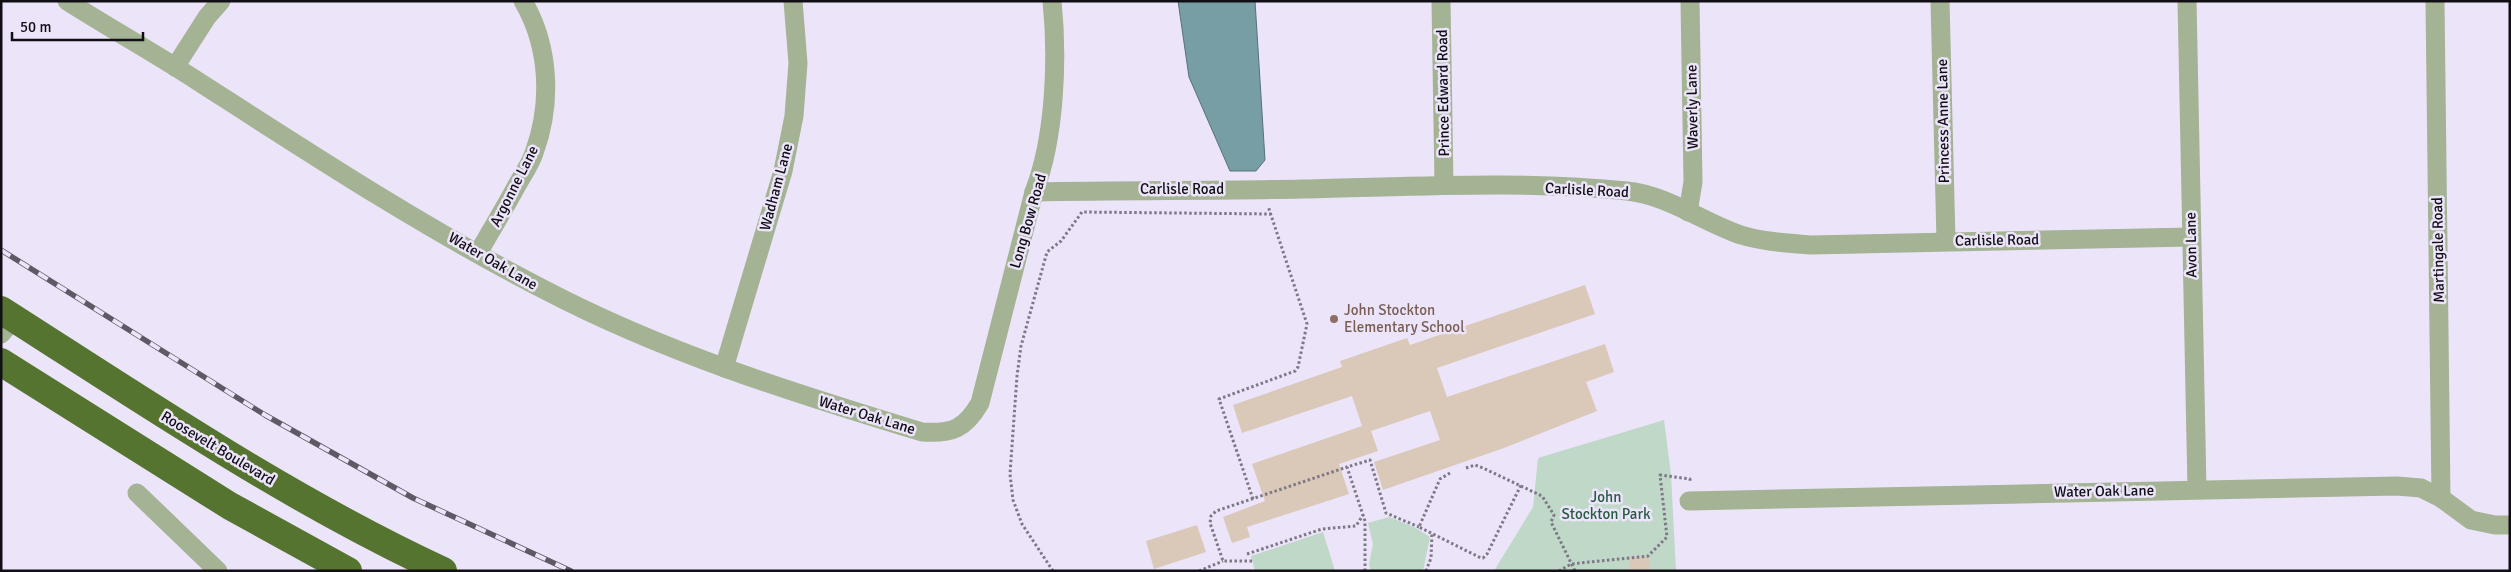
<svg xmlns="http://www.w3.org/2000/svg" width="2511" height="572" font-family="Signika,sans-serif">
<style>
.green{fill:#bfd8c8}
.water{fill:#779da5;stroke:#58727a}
.building{fill:#dac8b9}
.lines{fill:none;stroke-linecap:round;stroke-linejoin:round}
.path{stroke:#7e7886;stroke-width:3;stroke-dasharray:2.5 2.5;stroke-linecap:butt}
.minor{stroke:#a3b394;stroke-width:19}
.highway{stroke:#54742f;stroke-width:28}
.rail-casing{stroke:#5e5965;stroke-width:5.5}
.rail{stroke:#ece4f9;stroke-width:4;stroke-dasharray:11;stroke-linecap:butt}
.education-dot{fill:#8d6e63;stroke:#ece4f9;stroke-width:2}
.labels{text-anchor:middle;dominant-baseline:central;stroke-width:5;stroke-linejoin:round;paint-order:stroke}
.street-label{font-size:15px;fill:#110e15;stroke:#ece4f9}
.education-label{font-size:15px;fill:#785e54;stroke:#ece4f9;text-anchor:start}
.park-label{font-size:15px;fill:#275c40;stroke:#ece4f9}
</style>
<rect width="100%" height="100%" fill="#ece4f9"/>
<g class="green">
<path d="M1664 420 1671 474 1676 571H1494L1533 507 1538 458Z"/>
<path d="M1389 517 1414 527 1430 537 1423 571H1371L1369 564 1373 544 1368 523Z"/>
<path d="M1323 532 1335 571H1255L1251 556Z"/>
</g>
<path class="water" d="M1178 1H1255L1265 160 1256 171H1230L1189 77Z"/>
<g class="building">
<path d="M1585 285 1595 314 1437 368 1447 397 1605 344 1614 372 1586 382 1597 411 1504 448 1383 490 1374 462 1440 440 1430 411 1371 431 1378 451 1339 464 1349 494 1247 527 1250 537 1232 543 1223 517 1265 501 1252 464 1362 426 1352 396 1242 433 1233 405 1342 367 1340 361 1407 338 1410 345Z"/>
<path d="M1197 525 1206 552 1154 569 1146 541Z"/>
<rect x="1629" y="557" width="21" height="14"/>
</g>
<g class="lines">
<g class="path">
<path d="M1466 468 1475 465 1483 468 1542 496 1554 515 1551 522 1575 571"/>
<path d="M1450 473 1440 479 1419 527 1479 557 1483 558 1487 554 1521 485"/>
<path d="M1253 499 1219 399 1295 371 1298 367 1307 324 1268 206"/>
<path d="M1247 554 1322 529 1356 526 1363 515"/>
<path d="M1252 561H1223L1210 523 1211 516 1216 511 1347 467"/>
<path d="M1053 571 1022 524 1013 500 1010 474 1017 376 1021 346 1047 252 1061 241 1082 212 1271 214"/>
<path d="M1199 571 1223 561"/>
<path d="M1365 571V521L1347 467 1370 460 1386 513 1419 527"/>
<path d="M1426 571 1431 558 1432 533"/>
<path d="M1559 571 1571 564 1648 556 1667 537 1660 475 1690 479V483"/>
</g>
<g class="minor">
<path d="M67 1C111 29 156 54 199 82 311 154 424 228 543 289 663 352 793 393 922 432 952 434 965 429 980 403L1034 192C1055 138 1058 59 1052 1"/>
<path d="M1441 1 1444 185"/>
<path d="M1940 1 1946 241"/>
<path d="M2187 1 2197 489"/>
<path d="M2435 1 2441 498"/>
<path d="M175 67 207 17 221 1"/>
<path d="M1034 192C1123 190 1213 191 1303 189 1410 187 1519 180 1627 191 1667 195 1703 222 1741 235 1764 242 1787 243 1811 245L2191 237"/>
<path d="M1688 212 1693 182 1690 1"/>
<path d="M478 253C491 231 504 209 516 187 522 176 530 165 534 153 552 104 550 47 523 1"/>
<path d="M1 334 14 319"/>
<path d="M724 368 783 171 794 116 798 63 793 1"/>
<path d="M137 493 218 571"/>
<path d="M1689 501 2397 486 2421 488 2441 498 2471 520 2495 525H2510"/>
</g>
<g class="highway">
<path d="M1 310C145 402 288 499 443 571"/>
<path d="M1 362 230 506 348 571"/>
</g>
<g class="rail-casing">
<path id="rail" d="M1 250 265 415 413 498 571 571"/>
</g>
<use href="#rail" class="rail"/>
</g>
<circle class="education-dot" cx="1334" cy="319" r="5"/>
<g class="labels">
<g class="street-label">
<text transform="translate(1443 93) rotate(-91)">Prince Edward Road</text>
<text transform="translate(1692 107) rotate(-91)">Waverly Lane</text>
<text transform="translate(1943 121) rotate(-91)">Princess Anne Lane</text>
<text transform="translate(514 186) rotate(-63)">Argonne Lane</text>
<text transform="translate(776 187) rotate(-75)">Wadham Lane</text>
<text x="1182" y="189">Carlisle Road</text>
<text transform="translate(1587 190) rotate(3)">Carlisle Road</text>
<text transform="translate(1028 221) rotate(-74)">Long Bow Road</text>
<text transform="translate(1997 240) rotate(-1)">Carlisle Road</text>
<text transform="translate(2191 245) rotate(-91)">Avon Lane</text>
<text transform="translate(2438 250) rotate(-91)">Martingale Road</text>
<text transform="translate(493 261) rotate(30)">Water Oak Lane</text>
<text transform="translate(867 415) rotate(17)">Water Oak Lane</text>
<text transform="translate(218 448) rotate(31)">Roosevelt Boulevard</text>
<text transform="translate(2104 491) rotate(-1)">Water Oak Lane</text>
</g>
<g class="education-label">
<text x="1344" y="310">John Stockton<tspan x="1344" dy="17">Elementary School</tspan></text>
</g>
<g class="park-label">
<text x="1606" y="497">John<tspan x="1606" dy="17">Stockton Park</tspan></text>
</g>
</g>
<rect width="2511" height="572" fill="none" stroke="#110e15" stroke-width="5"/>
<path d="M12 32v8h131v-8" fill="none" stroke="#110e15" stroke-width="2.5"/>
<text x="20" y="32" font-size="15" fill="#110e15" stroke="#ece4f9" stroke-width="4" paint-order="stroke">50 m</text>
</svg>
